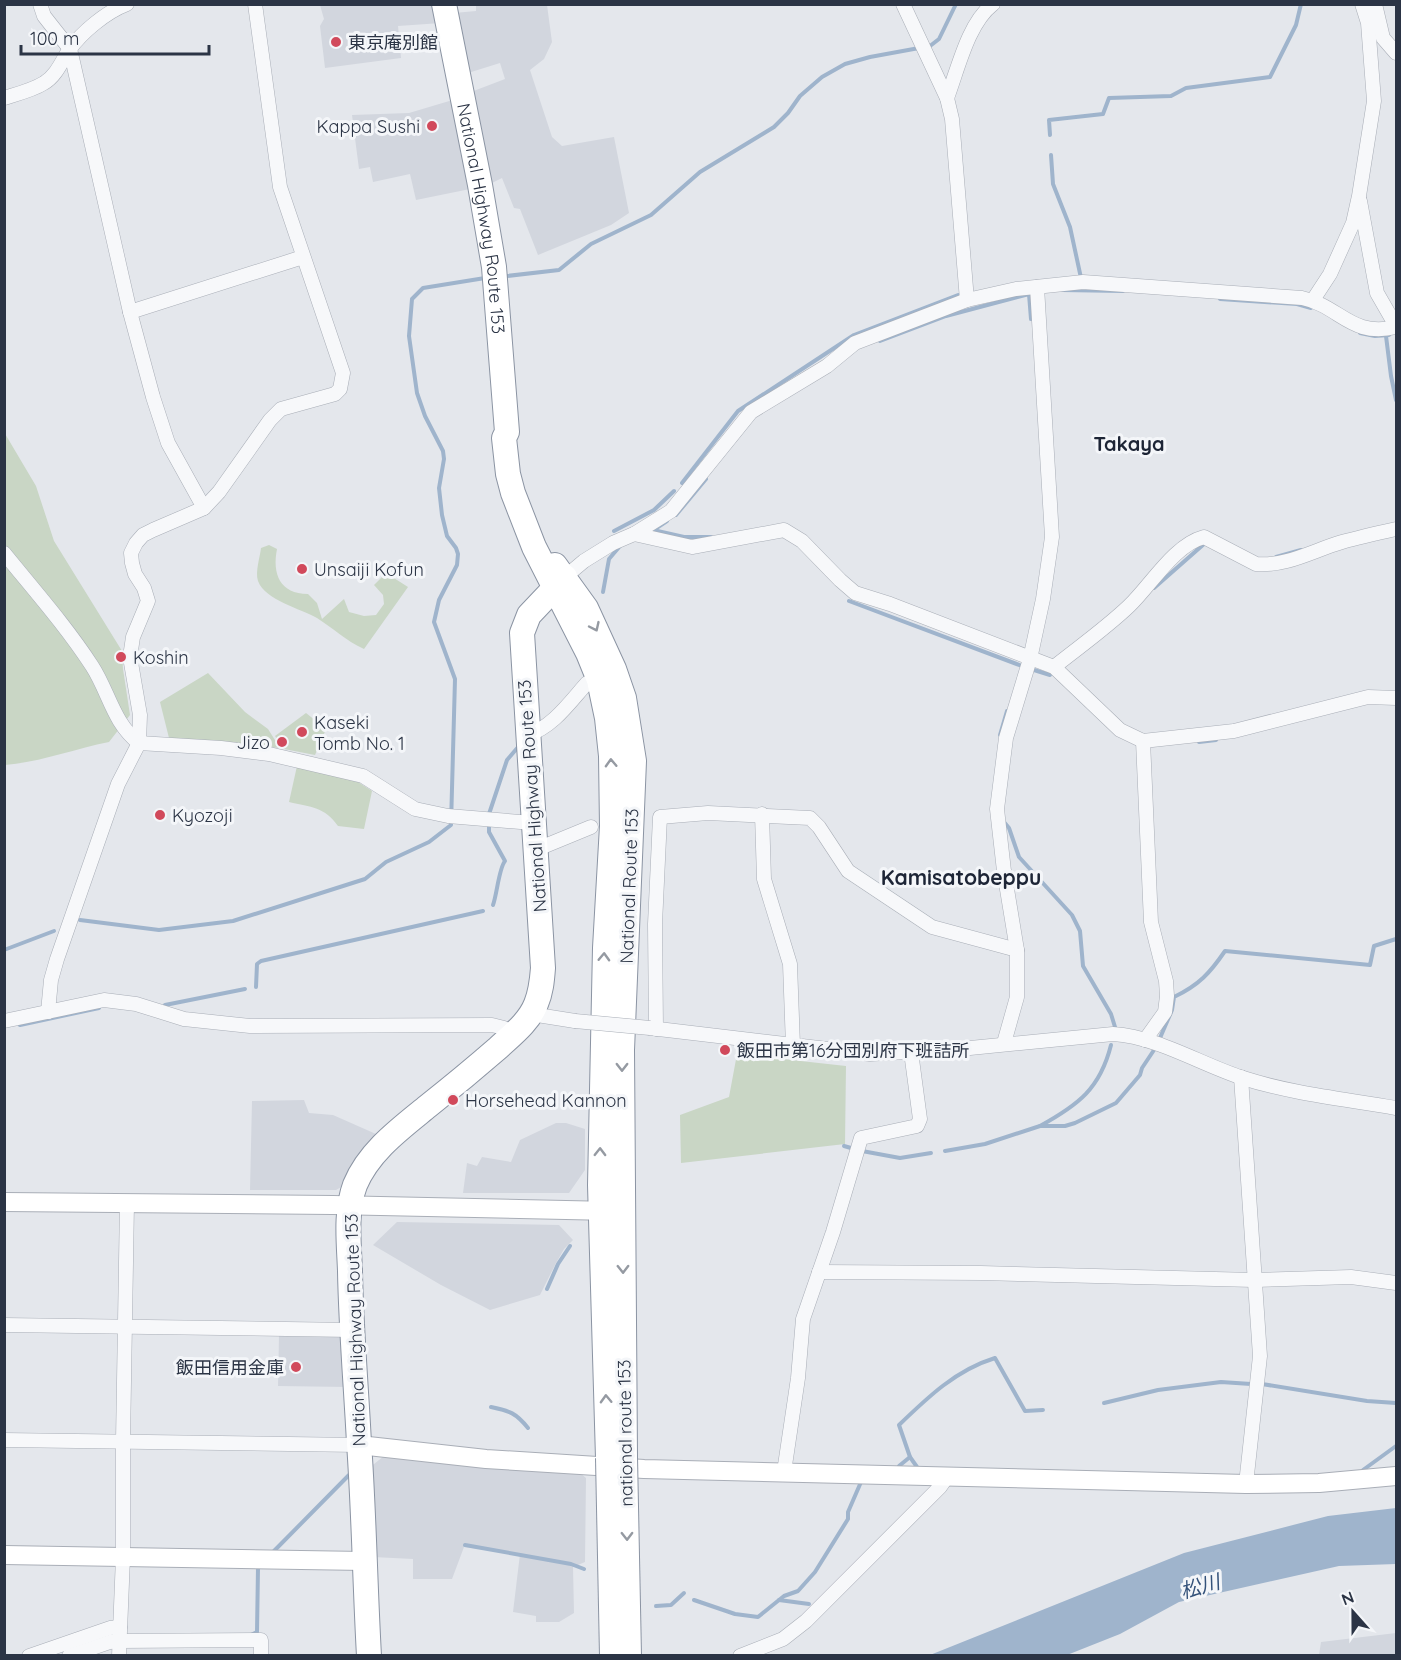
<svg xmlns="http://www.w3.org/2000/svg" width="1401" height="1660" font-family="Quicksand,'Noto Sans JP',sans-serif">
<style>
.built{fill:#d2d6de}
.green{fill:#c9d6c5}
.water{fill:#9fb4cc}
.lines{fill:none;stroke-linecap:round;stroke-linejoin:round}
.stream{stroke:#9fb4cc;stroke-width:4}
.street-casing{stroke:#a9aeb7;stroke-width:15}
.secondary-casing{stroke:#a9aeb7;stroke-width:20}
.highway-casing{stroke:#8b94a3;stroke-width:26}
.street{stroke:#f7f8fa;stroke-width:14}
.secondary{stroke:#fff;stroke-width:18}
.highway{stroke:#fff;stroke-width:24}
.street-bridge-casing{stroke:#a9aeb7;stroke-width:15;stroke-linecap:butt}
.highway-bridge-casing{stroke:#8b94a3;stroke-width:26;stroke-linecap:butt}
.street-bridge{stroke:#f7f8fa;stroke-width:14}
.highway-bridge{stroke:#fff;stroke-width:24}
.oneway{stroke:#959aa2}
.poi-dot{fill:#d1495b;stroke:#f4f6f9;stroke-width:2}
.labels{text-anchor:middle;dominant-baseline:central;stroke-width:6;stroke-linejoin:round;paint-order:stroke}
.poi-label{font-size:18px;fill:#2b3445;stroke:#f4f6f9;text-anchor:start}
.street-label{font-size:18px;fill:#2b3445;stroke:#f4f6f9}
.neighbourhood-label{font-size:20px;font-weight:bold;fill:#1d2536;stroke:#f4f6f9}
.water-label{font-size:20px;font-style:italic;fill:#34527a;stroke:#f4f6f9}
.quarter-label{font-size:21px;font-weight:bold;fill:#1d2536;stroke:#f4f6f9}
</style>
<rect width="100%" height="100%" fill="#e4e7ec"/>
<g class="built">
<path d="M320 5H437L441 23 398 26 401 58 325 68 320 26 324 19Z"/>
<path d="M476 5H547L552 42 544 59 530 70 552 137 562 146 614 137 629 213 611 225 538 255 520 209 514 208 502 178 490 184 471 92 505 79 500 63 468 73 454 13 476 11Z"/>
<path d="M456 99 475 188 416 200 410 174 373 182 370 167 359 169 352 115 409 113Z"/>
<path d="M304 1100 309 1113 333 1115 376 1134 355 1159 343 1186 336 1190H250L252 1101Z"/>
<path d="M556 1123H566L585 1129V1170L569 1193H463L467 1163 477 1166 482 1157 511 1162 520 1140Z"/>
<path d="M397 1222 559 1225 573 1240 564 1249 556 1263 540 1295 490 1310 441 1285 373 1245Z"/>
<path d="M279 1336H342L348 1387 278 1386Z"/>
<path d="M384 1456 580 1473 586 1478 585 1562 573 1567 574 1613 559 1622H536V1616L513 1612 520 1554 464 1547 452 1579H413V1559L373 1557 369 1468Z"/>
<path d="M1396 1633V1655H1319L1321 1642Z"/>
</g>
<g class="green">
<path d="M4 432 36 486 54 541 122 651 123 669 130 715 109 742C74 749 41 762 5 765Z"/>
<path d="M269 545 277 549C272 574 280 594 308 594L317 603 322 619 344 599 349 612 364 616 376 615 384 604 383 595 374 585 386 573 408 587 364 649C346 641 333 628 317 618 301 609 265 600 258 581 255 572 260 557 261 548Z"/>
<path d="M208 673 245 712 268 729 280 748 169 738 160 702Z"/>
<path d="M306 713 326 729 315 755 284 749 275 736Z"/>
<path d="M297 766 358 782 372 791 364 829 338 826C325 807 311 807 289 802Z"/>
<path d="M737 1054 846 1066 845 1144 681 1163 680 1115 729 1097Z"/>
</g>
<path class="water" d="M1396 1508V1564L1339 1566 1179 1602 1120 1634 1067 1655H930L1184 1553 1328 1516Z"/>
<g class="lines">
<g class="stream">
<path d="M1050 135 1049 120 1103 114 1109 98 1171 96 1186 88 1270 77 1296 25 1301 4"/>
<path d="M1051 155 1053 184 1070 227 1081 278"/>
<path d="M507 276 559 270 591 244 651 215 700 172 774 127 788 113 800 96 822 77 845 64 870 57 930 46 939 39 956 4"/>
<path d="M1062 290 1123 291"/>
<path d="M1220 299 1297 304 1311 308"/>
<path d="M1360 333 1375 336 1389 335"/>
<path d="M1386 336 1391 376 1396 400"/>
<path d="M880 341 946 316 1029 294 1031 319"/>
<path d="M682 483 738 411 854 335 958 295"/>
<path d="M676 515 706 479"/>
<path d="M655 529 667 521"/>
<path d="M653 530 684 537H711"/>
<path d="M614 531 654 510 674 491"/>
<path d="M1276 557 1301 550"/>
<path d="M1154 588 1204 544"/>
<path d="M603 592 609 559 620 546"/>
<path d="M849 601 1022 666"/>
<path d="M1034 670 1050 675"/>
<path d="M1000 735 1007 711"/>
<path d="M1199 742 1216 740"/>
<path d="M489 814 507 760 519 746"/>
<path d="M1004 822 1009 828 1019 857 1072 915 1080 931 1083 966 1111 1014 1115 1027"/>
<path d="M489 826V832L505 861C499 868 497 894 493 905"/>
<path d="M80 920 159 930 233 921 365 879 386 862 429 842 451 825 455 679 434 622 439 600 457 565 458 554 456 548 447 536 442 515 439 488 444 459 443 451 425 416 417 393 409 336 412 299 423 288 485 278"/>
<path d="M4 950 54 931"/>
<path d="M256 987 257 964 261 961 483 911"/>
<path d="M165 1005 245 989"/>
<path d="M20 1025 99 1008"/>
<path d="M1160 1038 1172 1010 1174 997C1199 985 1210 973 1225 951L1370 965 1374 946 1396 939"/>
<path d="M1040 1126C1078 1105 1100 1089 1111 1045"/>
<path d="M844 1146 851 1148"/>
<path d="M862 1151 900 1158 931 1153"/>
<path d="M945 1151 985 1144 1040 1126H1065L1075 1123 1116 1103 1140 1075 1142 1068 1154 1050"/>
<path d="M547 1289 558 1264 570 1246"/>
<path d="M1262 1384 1367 1401 1396 1403"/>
<path d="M1104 1403 1158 1390 1221 1382 1251 1384"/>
<path d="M491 1407C510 1411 516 1413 528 1428"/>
<path d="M899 1466 910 1457"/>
<path d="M917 1467 910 1457 899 1425C928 1397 956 1370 995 1358L1025 1411 1043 1410"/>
<path d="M1363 1470 1396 1446"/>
<path d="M465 1545 571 1564 584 1569"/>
<path d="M273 1552 349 1475"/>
<path d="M694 1600 735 1614 758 1617 784 1596 798 1591 815 1572 848 1519V1512L861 1482"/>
<path d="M779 1600 809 1604"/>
<path d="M656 1606 671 1605 684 1593"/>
<path d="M251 1635 257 1632 258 1568"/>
</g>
<g class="street-casing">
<g id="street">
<path d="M40 4 44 16 70 49 130 312 303 257"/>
<path d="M903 4 947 98 952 119 967 300"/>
<path d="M1375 4 1383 38 1396 53"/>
<path d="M4 98C17 94 33 90 44 83 56 76 62 61 69 50 82 32 106 12 127 4"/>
<path d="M947 98C958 69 968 23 993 4"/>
<path d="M1360 201 1377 293 1396 326"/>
<path d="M1313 300 1330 274 1353 223 1359 196 1374 101 1368 23 1362 4"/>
<path d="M130 312 153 397 168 443 204 508"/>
<path d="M634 534 692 547 784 530 802 541 840 580 855 593 890 604 1054 667 1120 730 1143 741 1234 731 1368 697 1396 698"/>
<path d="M4 553C34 590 66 626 92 666 109 692 113 723 139 743L221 748 269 754 363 776 415 809 448 816 533 823"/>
<path d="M565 577 584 561 613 543 634 534 671 511 751 412 827 366 855 343 967 300 1016 289 1083 282 1302 298C1340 306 1351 338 1396 327"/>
<path d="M1054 667C1079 647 1106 628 1129 606 1151 585 1174 545 1204 537L1256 564C1286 567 1314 550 1342 542 1360 537 1378 533 1396 529"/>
<path d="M527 735C552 728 570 702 587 683"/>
<path d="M1143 741 1151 922 1166 981 1167 996 1165 1012 1145 1040"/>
<path d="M762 814 764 879 790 964 793 1046"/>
<path d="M535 850 591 827"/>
<path d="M48 1012 51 980 57 959 118 784 139 743 140 715 130 657 133 637 148 601 144 588 135 574 132 563 131 553 136 543 143 535 153 530 204 508 219 492 270 420 281 409 335 394 340 389 343 373 280 187 255 4"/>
<path d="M531 1014 575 1021"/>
<path d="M4 1021 104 1000 136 1004 184 1019 250 1026 492 1025 504 1028 510 1036"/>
<path d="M650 1028 870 1054 960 1049 1113 1034C1158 1037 1200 1064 1243 1078 1293 1094 1345 1099 1396 1108"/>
<path d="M656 1029 655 924 660 817 708 813 810 818 819 827 848 871 932 927 1017 950"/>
<path d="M1004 1043 1017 997V950L1004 871 997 809 1006 738 1030 659 1043 599 1052 537 1037 287"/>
<path d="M1241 1077 1260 1356 1246 1484"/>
<path d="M819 1272 981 1273 1254 1280 1351 1277 1396 1283"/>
<path d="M4 1325 352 1330"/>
<path d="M4 1440 359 1445"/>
<path d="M784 1472 798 1378 803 1319 833 1232 861 1138 917 1126 920 1119 911 1052"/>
<path d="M29 1656 110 1628 120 1627"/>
<path d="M69 1656 110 1642 119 1641 261 1640V1656"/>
<path d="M119 1656 123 1557V1441L127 1203"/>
<path d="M740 1656 783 1639 806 1621 940 1487 947 1477"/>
</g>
</g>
<g class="secondary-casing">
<g id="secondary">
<path d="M4 1202 333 1205 612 1211"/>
<path d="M359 1445 486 1459 644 1469 1246 1484 1319 1483 1396 1476"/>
<path d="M4 1555 364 1561"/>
</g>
</g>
<g class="highway-casing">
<g id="highway">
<path id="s1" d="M444 4 480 185 494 267 507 432 504 438 508 474 513 493 534 547 588 653 599 680 607 718 611 756 612 826 605 948 600 1185 608 1458"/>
<path d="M555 565 586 608 614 669 624 698 634 761 622 1050 625 1457"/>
<path d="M369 1656C365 1585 364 1513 359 1443 356 1385 351 1328 350 1271 349 1243 345 1212 355 1185 369 1151 401 1128 428 1106 452 1087 475 1068 498 1048 512 1035 529 1022 536 1004 541 992 542 981 543 968L522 633 529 615 565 577"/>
</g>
</g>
<use href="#street" class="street"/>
<use href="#secondary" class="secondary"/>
<use href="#highway" class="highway"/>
<g class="street-bridge-casing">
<path id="street-bridge" d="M575 1021 650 1028"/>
</g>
<g class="highway-bridge-casing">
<g id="highway-bridge">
<path d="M625 1457 629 1656"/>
<path d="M608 1458 612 1656"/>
</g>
</g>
<use href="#street-bridge" class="street-bridge"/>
<use href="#highway-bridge" class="highway-bridge"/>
</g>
<defs><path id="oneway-chevron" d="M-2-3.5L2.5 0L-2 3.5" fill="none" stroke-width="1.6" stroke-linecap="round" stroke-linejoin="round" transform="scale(1.5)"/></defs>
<g class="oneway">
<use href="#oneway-chevron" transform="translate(595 627) rotate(65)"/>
<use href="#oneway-chevron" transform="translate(611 763) rotate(-92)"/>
<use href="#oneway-chevron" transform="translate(604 957) rotate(-88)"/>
<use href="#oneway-chevron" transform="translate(622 1067) rotate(90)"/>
<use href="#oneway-chevron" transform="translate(600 1152) rotate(-89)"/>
<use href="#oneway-chevron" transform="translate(623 1269) rotate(89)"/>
<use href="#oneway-chevron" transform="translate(606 1399) rotate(-92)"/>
<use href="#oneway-chevron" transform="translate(627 1536) rotate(89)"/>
</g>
<g class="poi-dot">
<circle cx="336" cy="42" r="6"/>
<circle cx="432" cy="126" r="6"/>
<circle cx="302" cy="569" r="6"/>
<circle cx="121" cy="657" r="6"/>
<circle cx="302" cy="732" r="6"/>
<circle cx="282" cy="742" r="6"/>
<circle cx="160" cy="815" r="6"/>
<circle cx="725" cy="1050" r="6"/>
<circle cx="453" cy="1100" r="6"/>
<circle cx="296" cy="1367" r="6"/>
</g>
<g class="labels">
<g class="poi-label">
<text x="348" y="42">東京庵別館</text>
<text x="420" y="126" text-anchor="end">Kappa Sushi</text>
<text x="314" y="569">Unsaiji Kofun</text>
<text x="133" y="657">Koshin</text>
<text x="314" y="722">Kaseki<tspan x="314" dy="21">Tomb No. 1</tspan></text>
<text x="270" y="742" text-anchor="end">Jizo</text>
<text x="172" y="815">Kyozoji</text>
<text x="737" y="1050">飯田市第16分団別府下班詰所</text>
<text x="465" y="1100">Horsehead Kannon</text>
<text x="284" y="1367" text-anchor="end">飯田信用金庫</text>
</g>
<g class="street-label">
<text stroke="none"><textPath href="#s1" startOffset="218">National Highway Route 153</textPath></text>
<text transform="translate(532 796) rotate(-94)">National Highway Route 153</text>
<text transform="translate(629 886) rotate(-88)">National Route 153</text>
<text transform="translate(355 1330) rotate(-92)">National Highway Route 153</text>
<text transform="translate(625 1433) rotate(-91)">national route 153</text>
</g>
<g class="neighbourhood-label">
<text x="1129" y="443">Takaya</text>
</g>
<g class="water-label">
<text transform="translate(1200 1586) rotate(-16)">松川</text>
</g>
<g class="quarter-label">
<text x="961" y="877">Kamisatobeppu</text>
</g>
</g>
<rect width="1401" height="1660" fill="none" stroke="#2b3445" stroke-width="12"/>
<g transform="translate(1353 1612) rotate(339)" stroke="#f4f6f9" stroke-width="4.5" paint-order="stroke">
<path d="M0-4.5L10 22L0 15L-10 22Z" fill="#2b3445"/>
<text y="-9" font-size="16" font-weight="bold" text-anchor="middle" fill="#2b3445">N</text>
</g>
<path d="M21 45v9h188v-9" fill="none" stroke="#2b3445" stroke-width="3"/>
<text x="30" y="45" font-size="18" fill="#2b3445" stroke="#f4f6f9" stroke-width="4.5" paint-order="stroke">100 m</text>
</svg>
